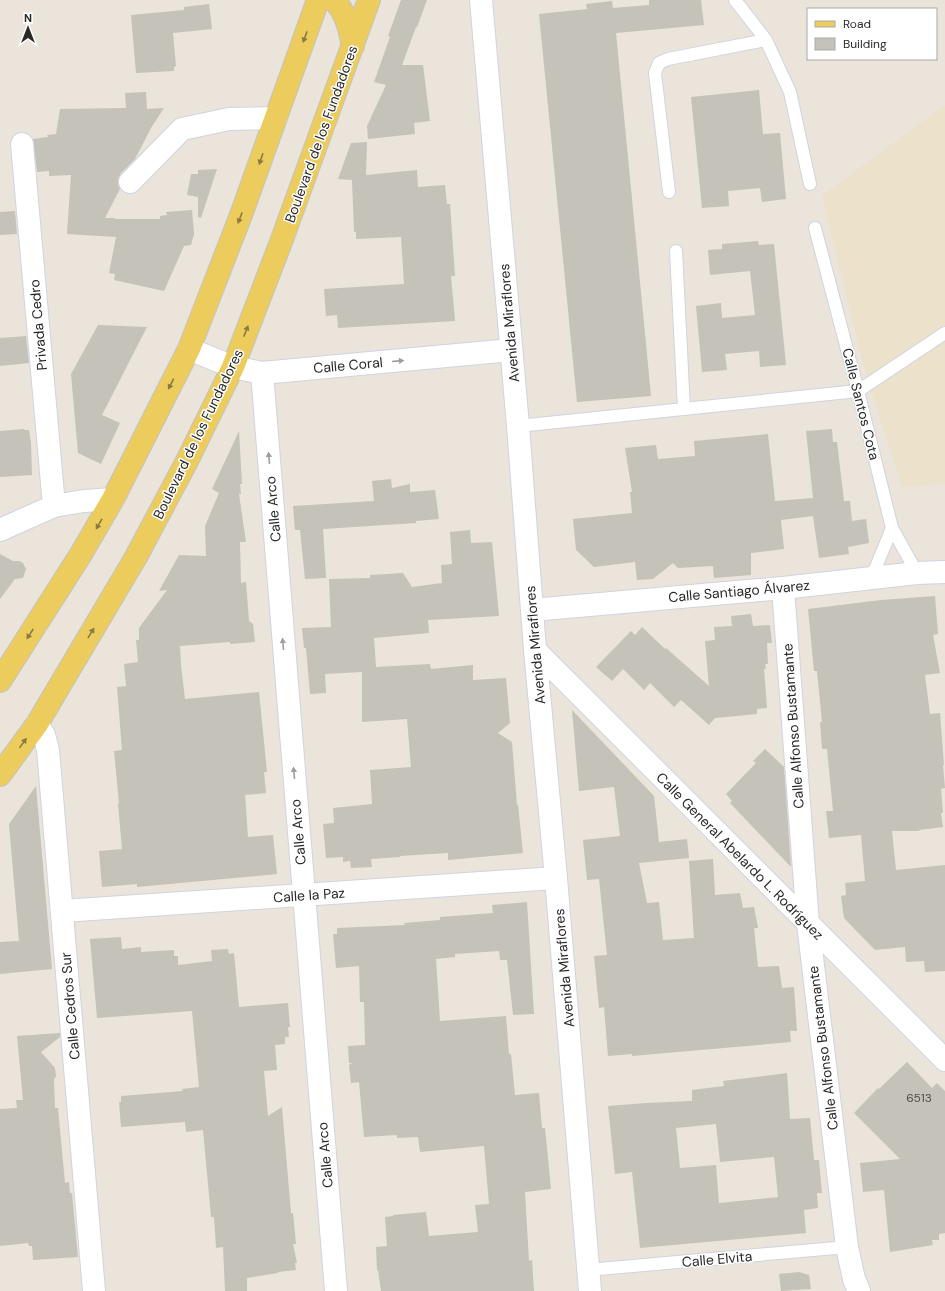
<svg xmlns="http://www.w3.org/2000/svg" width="945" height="1291" font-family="'DM Sans',sans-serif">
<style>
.education{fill:#ece1ca}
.building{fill:#c5c2b9;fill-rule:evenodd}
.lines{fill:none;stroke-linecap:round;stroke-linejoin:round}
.lane-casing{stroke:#d0d3e1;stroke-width:14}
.street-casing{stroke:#d0d3e1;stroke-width:24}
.secondary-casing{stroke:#d0d3e1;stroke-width:24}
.primary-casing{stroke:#c3c3c3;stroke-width:24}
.lane{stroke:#fff;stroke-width:12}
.street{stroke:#fff;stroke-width:22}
.secondary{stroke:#fff;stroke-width:22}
.primary{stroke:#eccc5d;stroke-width:22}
.oneway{fill:#8a7a42}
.oneway2{fill:#9e9e9e}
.labels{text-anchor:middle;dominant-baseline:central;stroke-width:3;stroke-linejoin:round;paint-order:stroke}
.number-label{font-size:12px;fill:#4f4e4c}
.street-label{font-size:14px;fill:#282828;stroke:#fff}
</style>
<rect width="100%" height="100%" fill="#eae4da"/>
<path class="education" d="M945 105V483L902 487 863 364 822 196Z"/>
<g class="building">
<path d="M401 0H427L417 27H416L402 65H423L430 121 414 123 415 134 368 139 367 126 386 85 374 82 390 37 388 36Z"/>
<path d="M649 0H701L704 25 616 33 651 396 577 402 539 14 587 9 586 4 612 1 613 8 649 5Z"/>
<path d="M209 4 212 29 173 33 176 66 174 67V71L136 73 131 15 184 10V7Z"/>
<path d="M759 90 763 134 780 133 786 199 762 202 760 188 728 191 729 206 702 208 691 97Z"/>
<path d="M146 92 147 109 164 108 151 128 135 159 121 173 118 179V185L120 189 105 218H115V219H160V216L167 215 166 212 192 210 194 234 191 245 184 246 164 291 114 280 115 274 109 273 116 237 67 234 71 175 49 176V171L37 172 33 139 48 137 47 135 56 134 60 109 126 108 125 93Z"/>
<path d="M367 142 366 175 417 170 418 187 445 185 447 204H450L455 276H451L455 321 338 328 337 315 326 316 324 289 404 284 401 237 356 239V232H354L352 180 338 179 351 143Z"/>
<path d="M217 169 201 218 198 217V197L187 195 191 174H198V170Z"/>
<path d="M15 211 17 234 0 235V212Z"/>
<path d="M758 241 759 245 774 244 786 365 760 367 759 351 725 354 727 370 702 372 696 306 721 303 722 318 755 315 750 271 710 275 708 250 722 249V244Z"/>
<path d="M98 325 147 327 102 415 120 423 101 464 78 453 71 374Z"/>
<path d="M26 336 29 363 0 366V338Z"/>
<path d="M24 429V430H29L31 443 32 475 0 477V431Z"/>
<path d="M832 429 833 442H837L844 501H850L852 521 866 519 869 543 848 547 849 554 819 558 813 516 781 520 784 549 751 553V575L714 578 713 566 678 568 673 563 653 579 637 580 635 562 594 567 576 550 573 519 632 513 630 492H632L625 448 656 445 658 459 695 456 694 441 768 434 775 501 813 498 806 431Z"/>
<path d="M239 431 242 484H240L241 494H239L246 542H240L241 583 246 582 249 621 253 624 255 642 230 644V642L180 646 181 666 185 699 259 692 267 772H264L266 793 245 795 248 837 273 835 277 874 137 887V884L102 887 99 851 122 849 118 804 119 803 114 751 122 750 117 687 126 686 124 664 138 662 136 640H139V628L167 590 159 591 179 555 206 556 205 526 219 493 212 489Z"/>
<path d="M391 479 392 488 410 484V492L435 490 439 519 416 521V523L323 529 326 578 305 579 300 530H295L293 506 374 501 372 481Z"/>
<path d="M470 530 471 543 492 542 499 616 428 620 429 633 374 638 376 667 430 664 431 669 473 665V680L506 678 510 723 498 733 512 742 517 805H518L523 853 448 860V853L400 856V857L371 859 372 867 351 868 350 861 343 862V857L326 858 323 824 334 823 333 808 372 804 370 770 411 767 407 719 362 722V672L325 674 326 693 310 694 306 648H304L302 628 331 627 329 579 370 578V575L403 573 412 587 442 583 441 565 452 564 450 532Z"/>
<path d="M0 554 13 561H19L23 563 26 569 23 578 15 579 0 599Z"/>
<path d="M935 596 938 634 933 635 940 673 925 675 930 714 940 713 944 765H943L945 788 941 789 943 813H941L943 827 919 830 920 831H892L896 870 945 865V971L925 972 924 961 906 962 905 947 875 950 844 918 841 896 846 895 845 883 865 881 861 835 829 838 826 811H833L827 749H822L820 722H822L817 671H814L808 609 881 600Z"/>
<path d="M751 614 753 626 770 625 772 643H767L768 664H765L766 669H764L767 708 757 709V714L715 718 709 725 681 700 674 707 650 683 644 690 623 669 612 681 596 667 631 631 635 635 642 627 665 649 666 648 709 686 705 641 715 640 714 627 732 626 731 616Z"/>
<path d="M572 710 654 796 659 842 687 839 689 858 639 863 647 903 659 902 663 940 694 938 689 861 713 859 715 895 740 893 743 908 754 907 758 928H754L758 967 779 966 782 988 794 987 797 1031H790L791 1042 632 1056V1054L608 1056 604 1007 599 1008 594 956 607 955 599 879 587 880 583 840 620 836 614 787 579 791Z"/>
<path d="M765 749 784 767 791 867 730 803 732 801 726 794 756 763 753 761Z"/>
<path d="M36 786 52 969 0 974V942L19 941 9 824Z"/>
<path d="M527 902 534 1014 513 1015 507 960H500L499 951 455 954V957L436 959 440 1021 506 1016 509 1054H511L515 1095 539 1093 542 1128H545L551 1189 525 1192 529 1261 532 1260 534 1291H381L378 1270H377L376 1247 387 1246 385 1217 393 1216V1215L426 1212 429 1236 478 1232 475 1205 489 1204 484 1146 420 1152 418 1137 397 1138V1135L364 1137 359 1082 351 1083 349 1065 352 1063H349L348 1046 365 1045 364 1002H360L359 966 336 968 333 934H337V928L405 925 404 923 440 920V917L493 913 492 905Z"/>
<path d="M121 937 122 949 141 947V952L174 950V956H178V965L212 961 211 950 228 949 229 954 234 953 239 1007 288 1003 290 1027H288L289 1037H285V1044L275 1045 277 1070 264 1071 268 1116 282 1107 291 1213H293L296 1244H293L297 1263H295L296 1270 278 1272V1273L247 1278V1291H225L223 1247 216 1248 214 1217H211L203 1130 186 1132 185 1122 121 1127 119 1102H121V1096L183 1091 182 1089 199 1087 192 1011 97 1018 90 939Z"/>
<path d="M60 1033V1037L41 1052 55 1068 56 1076 54 1080 55 1108H58L65 1183 69 1182 70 1193H72L78 1257 33 1260 32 1246H29L28 1243 0 1246V1109L17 1108 16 1100H23L17 1036Z"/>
<path d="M907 1062 932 1088 937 1083 945 1091V1233L939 1234V1240H932L933 1245 890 1252 884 1190 863 1192 860 1163 900 1159 854 1113 878 1088 879 1089Z"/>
<path d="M787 1073 790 1119 810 1118 814 1160H819L822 1193H817L818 1208 804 1210 806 1233 640 1248 632 1172 615 1174 608 1106 646 1103 692 1101V1090L724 1086 723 1081ZM716 1124 720 1162 774 1157 778 1197 719 1203 716 1165 680 1168 676 1128Z"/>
<path d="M799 1272 809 1275 811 1289 781 1291 779 1274Z"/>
</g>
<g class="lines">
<g class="lane-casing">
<g id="lane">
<path d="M735 0 766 40 790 92 810 184"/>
<path d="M669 192 655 73 659 63 668 59 766 40"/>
<path d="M815 228 858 391 892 528 917 573"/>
<path d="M676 251 684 409"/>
<path d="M518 426 858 391 945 333"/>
<path d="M871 579 892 528"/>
<path d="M588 1270 847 1247"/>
</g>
</g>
<g class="street-casing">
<g id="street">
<path d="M22 144 54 506"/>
<path d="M130 182 182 129 229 119 276 118"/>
<path d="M189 349 233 367 262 373 511 350"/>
<path d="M262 373 336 1291"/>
<path d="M783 588 808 924 847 1247 854 1279 859 1291"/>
<path d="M532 610 783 588 917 573 945 572"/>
<path d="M37 724 44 735 48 750 94 1291"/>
<path d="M62 911 556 878"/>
</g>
</g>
<g class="secondary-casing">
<g id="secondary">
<path d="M481 0 518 426 535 650 556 878 590 1291"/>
<path d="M0 530 54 506 84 501 113 499"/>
<path d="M535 650 945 1060"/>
</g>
</g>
<g class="primary-casing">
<g id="primary">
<path d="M334 0C347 14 349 28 353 46"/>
<path d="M0 681 81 554 113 499 189 349 241 215 318 0"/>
<path d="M0 775 37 724 136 557 187 461 233 367 281 242 369 0"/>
</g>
</g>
<use href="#lane" class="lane"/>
<use href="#street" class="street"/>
<use href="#secondary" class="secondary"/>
<use href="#primary" class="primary"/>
</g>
<defs><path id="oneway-solid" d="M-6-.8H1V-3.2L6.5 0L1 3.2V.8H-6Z"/></defs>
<g class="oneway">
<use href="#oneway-solid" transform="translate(305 37) rotate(110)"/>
<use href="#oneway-solid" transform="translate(261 159) rotate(109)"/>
<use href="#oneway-solid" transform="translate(240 218) rotate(111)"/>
<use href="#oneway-solid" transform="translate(246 331) rotate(-69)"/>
<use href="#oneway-solid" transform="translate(171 384) rotate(117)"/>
<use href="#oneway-solid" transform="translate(99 524) rotate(120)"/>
<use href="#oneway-solid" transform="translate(91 633) rotate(-59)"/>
<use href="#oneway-solid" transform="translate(30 634) rotate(123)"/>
<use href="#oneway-solid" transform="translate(23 743) rotate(-54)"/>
</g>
<g class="oneway2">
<use href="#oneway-solid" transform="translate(398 361) rotate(-5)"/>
<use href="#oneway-solid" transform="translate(269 458) rotate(-95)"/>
<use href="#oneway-solid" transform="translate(283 644) rotate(-95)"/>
<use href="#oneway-solid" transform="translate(294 773) rotate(-95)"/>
</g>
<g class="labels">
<g class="number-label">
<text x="919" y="1098">6513</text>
</g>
<g class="street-label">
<text transform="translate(321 134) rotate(-70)">Boulevard de los Fundadores</text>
<text transform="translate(509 323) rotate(-95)">Avenida Miraflores</text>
<text transform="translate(38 325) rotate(-95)">Privada Cedro</text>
<text transform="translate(348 365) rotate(-5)">Calle Coral</text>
<text transform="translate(861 404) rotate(76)">Calle Santos Cota</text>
<text transform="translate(198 434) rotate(-64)">Boulevard de los Fundadores</text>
<text transform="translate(273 509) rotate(-95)">Calle Arco</text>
<text transform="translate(739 591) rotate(-5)">Calle Santiago Álvarez</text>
<text transform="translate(535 645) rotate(-95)">Avenida Miraflores</text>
<text transform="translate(793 726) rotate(-94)">Calle Alfonso Bustamante</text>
<text transform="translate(298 832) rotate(-95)">Calle Arco</text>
<text transform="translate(740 856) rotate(45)">Calle General Abelardo L. Rodríguez</text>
<text transform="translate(309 895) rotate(-4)">Calle la Paz</text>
<text transform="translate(564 968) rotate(-95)">Avenida Miraflores</text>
<text transform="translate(70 1006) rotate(-95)">Calle Cedros Sur</text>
<text transform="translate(823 1048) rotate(-97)">Calle Alfonso Bustamante</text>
<text transform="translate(325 1155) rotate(-95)">Calle Arco</text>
<text transform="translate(717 1259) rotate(-5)">Calle Elvita</text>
</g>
</g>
<rect x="807" y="8" width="130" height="52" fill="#ffffff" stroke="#a9a9a9"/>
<rect x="815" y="21" width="20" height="6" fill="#eccc5d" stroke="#a9a9a9"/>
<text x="843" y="28" font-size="12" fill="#282828">Road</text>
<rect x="815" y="38" width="20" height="12" fill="#c5c2b9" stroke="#a9a9a9"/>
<text x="843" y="48" font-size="12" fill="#282828">Building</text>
<g transform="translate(28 28)" stroke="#ffffff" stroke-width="3" paint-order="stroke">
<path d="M0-3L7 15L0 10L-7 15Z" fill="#282828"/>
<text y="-6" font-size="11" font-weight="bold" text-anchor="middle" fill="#282828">N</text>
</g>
</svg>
